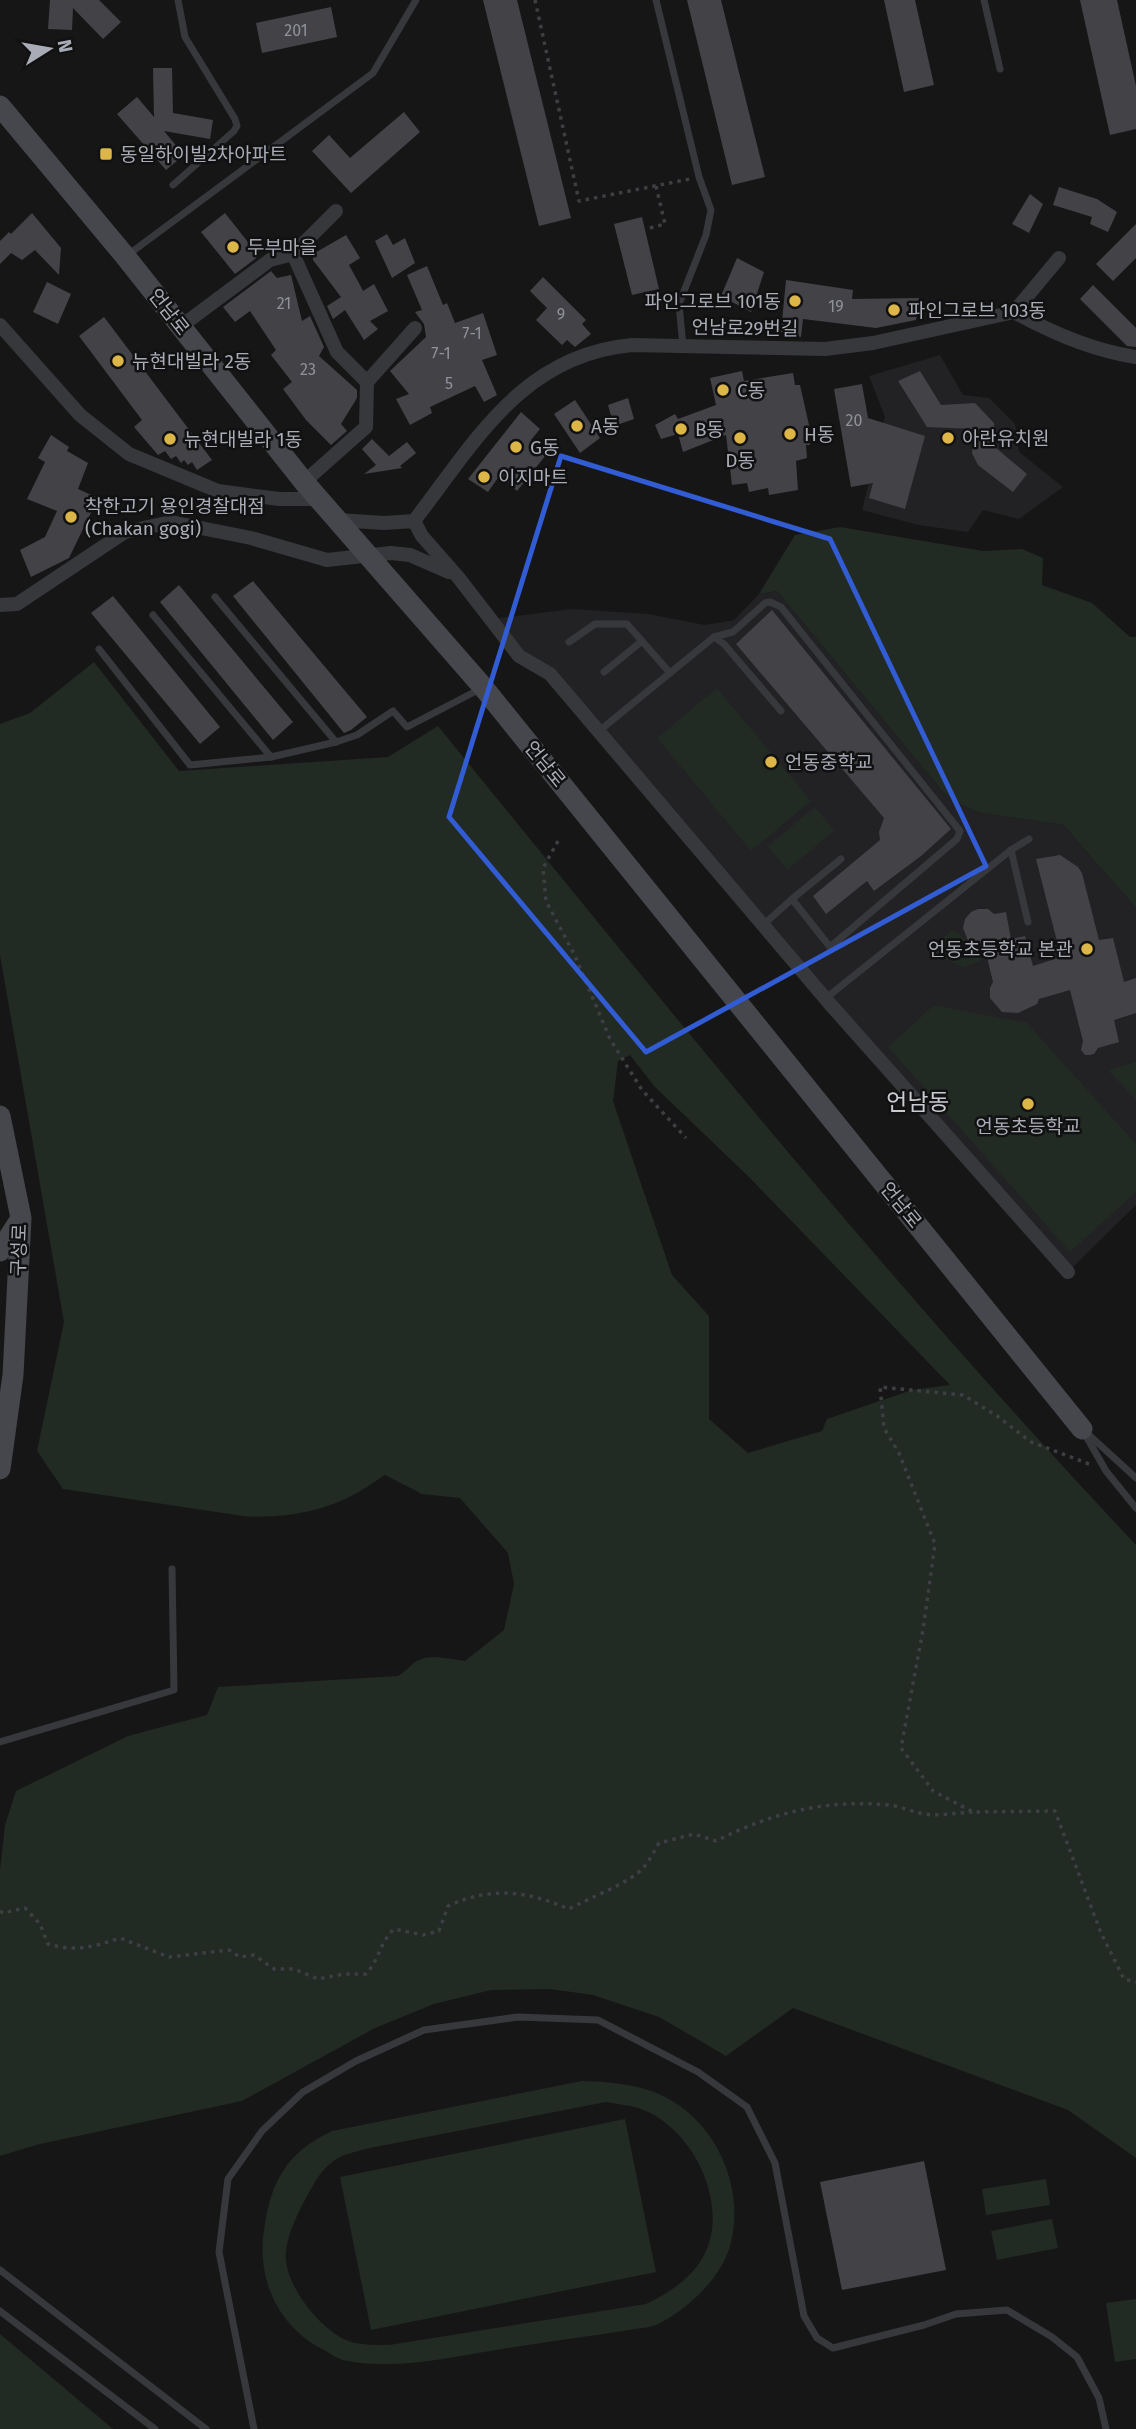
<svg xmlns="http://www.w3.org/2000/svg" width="1136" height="2429" font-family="'Fira Sans','Noto Sans KR',sans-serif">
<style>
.built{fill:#222224}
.green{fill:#222a24;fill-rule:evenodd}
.building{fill:#434347}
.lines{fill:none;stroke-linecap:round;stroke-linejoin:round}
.path{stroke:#3d3f43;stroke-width:3.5;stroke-dasharray:3.5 5;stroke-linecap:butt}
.service{stroke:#37383c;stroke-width:7}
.minor{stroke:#37383c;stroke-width:14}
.secondary{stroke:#46474c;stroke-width:21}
.marked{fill:none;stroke:#325cd3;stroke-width:5;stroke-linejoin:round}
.poi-dot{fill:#ddb648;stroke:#111112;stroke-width:2.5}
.labels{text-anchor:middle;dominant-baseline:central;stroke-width:5;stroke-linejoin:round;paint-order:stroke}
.number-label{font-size:16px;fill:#90929a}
.poi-label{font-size:19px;fill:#a9acb6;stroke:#111112;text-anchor:start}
.street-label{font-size:19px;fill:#a9acb6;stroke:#111112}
.quarter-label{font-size:23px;fill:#cacbd2;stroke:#111112}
</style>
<rect width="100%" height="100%" fill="#161617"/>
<g class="built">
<path d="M940 355 963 395 989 398 1015 424 1019 452 1063 487 1019 519 983 510 968 532 918 525 862 510 885 417 869 376Z"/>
<path d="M777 591 943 792 981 813 1063 825 1136 908V1205L1068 1272 550 674 519 656 491 619 572 609 648 614 705 625 734 620 759 594Z"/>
</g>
<g class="green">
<path d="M840 527 983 551 1022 549 1043 558 1042 585 1092 603 1130 637H1136V908L1063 825 981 813 961 804 943 792 777 591 759 594 795 535Z"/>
<path d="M94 662 179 771 388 757 438 726C664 1004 890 1284 1136 1545V2158L1068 2110 793 2008 726 2056 659 2017 593 1995 550 1989 491 1990 434 2004 375 2028 242 2101 40 2144 0 2156V1870L5 1825 16 1791 128 1736 207 1715 218 1687 397 1676C405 1673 408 1667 415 1662 428 1653 451 1659 465 1661L504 1630 514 1584 508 1553 460 1498 422 1494 385 1475C375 1481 366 1488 357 1493 323 1512 281 1519 243 1516L63 1489 37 1451 64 1322 0 955V724L30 713ZM630 1055 654 1086 750 1178 950 1385 912 1390 827 1419 822 1431 748 1453 709 1419V1316L672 1275 613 1101 618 1061Z"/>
<path d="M717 688 811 801 751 851 657 738Z"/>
<path d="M815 807 834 831 787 870 768 846Z"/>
<path d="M953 930C963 935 968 943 979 949L981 961 963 967 933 954 936 943Z"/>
<path d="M934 1005 1027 1023 1136 1144V1192L1070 1252 888 1047Z"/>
<path d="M1136 1062V1100L1108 1070Z"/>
<path d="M582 2081C610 2082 640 2084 665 2097 717 2123 746 2189 730 2246 721 2278 688 2309 660 2323 651 2328 638 2328 629 2330 584 2337 540 2343 496 2350 448 2358 396 2370 348 2361 339 2360 331 2354 324 2350 279 2328 256 2279 264 2230 271 2181 286 2153 332 2131ZM606 2102C616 2104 628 2105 638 2108 692 2125 732 2205 703 2257 691 2279 667 2294 646 2304L389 2345C376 2345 364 2345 351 2342 323 2333 288 2289 286 2260 284 2242 297 2214 306 2198 314 2184 320 2170 335 2160 343 2154 356 2152 365 2149Z"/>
<path d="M625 2119 656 2272 371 2330 340 2177Z"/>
<path d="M1046 2179 1050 2205 986 2215 982 2189Z"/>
<path d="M1052 2219 1058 2248 997 2260 991 2231Z"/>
<path d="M1136 2299V2359L1115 2362 1106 2303Z"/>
<path d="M0 2334 113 2429H0Z"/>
</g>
<g class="building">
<path d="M50 0H99L121 22 103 39 73 8 72 30 48 29Z"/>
<path d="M483 0H517L571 218 539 226Z"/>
<path d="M687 0H721L765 177 732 185Z"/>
<path d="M884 0H915L934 85 904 92Z"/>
<path d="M1080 0H1117L1136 86V129L1110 135Z"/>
<path d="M331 7 337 37 262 53 256 23Z"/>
<path d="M153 68H172L173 113 213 120 210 139 164 131 184 155 166 170 117 114 137 97 154 117Z"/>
<path d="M404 112 420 132 351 193 312 151 329 135 350 158Z"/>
<path d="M1059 187 1097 199 1117 212 1108 232 1090 224 1092 217 1053 205Z"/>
<path d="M1030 194 1043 204 1029 233 1012 224Z"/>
<path d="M32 213 61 248 59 275 35 250 22 260 11 253 0 264V241L9 232 11 234Z"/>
<path d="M225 213 259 256 235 274 201 232Z"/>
<path d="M642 217 659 289 632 295 614 224Z"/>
<path d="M1136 224V258L1113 281 1096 264Z"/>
<path d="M387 234 393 245 405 238 415 263 392 278 375 241Z"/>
<path d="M346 235 360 258 349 265 361 287 363 291 374 284 388 311 370 321 378 329 364 340 345 310 333 319 327 306 341 297 313 260V254Z"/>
<path d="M737 258 764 272 751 312 721 296Z"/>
<path d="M427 266 443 305 447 303 455 323 483 313 497 355 482 360 497 395 484 402 475 386 430 407 432 413 410 425 396 399 409 394 390 371 426 337 424 324 415 312 422 310 407 275Z"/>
<path d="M271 271 277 278 291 275 302 321 310 316 324 347 319 356 357 390V398L341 424 347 431 331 445 306 420 283 389 292 382 271 355 276 350 250 311 235 322 223 307Z"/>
<path d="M543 277 586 320 582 324 591 334 575 347 567 340 562 345 536 320 547 308 530 291Z"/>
<path d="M786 280 853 290 852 299 919 298 916 320 876 328 803 319 801 337 781 332Z"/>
<path d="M47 282 71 294 58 324 33 312Z"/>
<path d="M1093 285 1136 328V347L1127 346 1080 299Z"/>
<path d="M104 317 212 460 197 470 192 462 188 465 184 460 181 463 176 456 171 459 165 451 158 455 134 427 142 420 79 336Z"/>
<path d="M742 371 744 381 793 373 795 385H800L811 434H808L810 445H806L807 458 796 461 798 490 769 495 768 488 749 492 747 483 732 485 726 435 683 452 678 434 661 439 655 425 675 414 678 419 716 405 710 378Z"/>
<path d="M920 371 941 405 975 403 994 423 996 448 1027 474 1013 492 978 465 972 453 974 429 927 427 898 381Z"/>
<path d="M862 384 868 418 925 436 905 509 869 498 873 483 851 487 834 389Z"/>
<path d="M628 398 634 419 614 426 608 405Z"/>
<path d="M575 400 600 438 580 453 554 414Z"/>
<path d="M521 412 540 429 531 440 546 455 517 491 500 475 488 492 468 479Z"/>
<path d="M51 435 69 447 67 451 88 463 78 489 98 498 69 558 31 577 20 550 45 537 57 511 27 499 45 462 38 458Z"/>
<path d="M372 439 389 456 407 442 416 453 400 466 402 468 364 474 376 465 362 449Z"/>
<path d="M253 581 367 717 351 730 344 733 233 596Z"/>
<path d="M179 585 293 722 273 740 160 602Z"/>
<path d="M113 596 220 727 200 744 91 613Z"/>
<path d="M772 610 951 829 921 856 874 891 867 881 826 914 813 896 880 840 879 832 884 818 736 644Z"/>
<path d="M1060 855 1078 867 1082 873 1099 940 1113 938 1124 982 1136 978V1013L1114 1020 1119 1042 1098 1048 1094 1054 1089 1055H1085L1081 1050 1083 1041 1070 990 1039 999 1037 1004 1018 1013 1002 1012 990 998V988L993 982 984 944H973L968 941 963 928 965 919 971 912 978 909H988L994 914 1006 912 1011 939 1025 936 1033 966 1061 957 1036 859Z"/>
<path d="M924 2161 946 2270 842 2290 820 2182Z"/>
</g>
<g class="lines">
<g class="path">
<path d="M535 0 579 201 690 179"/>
<path d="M650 228 665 224 656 186"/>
<path d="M558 841 543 868 546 901 575 956 610 1039 642 1090 686 1138"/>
<path d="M1089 1464 1031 1442 997 1416 963 1395 880 1387 884 1428 899 1453 935 1544 923 1630 901 1748 933 1791 973 1812 1055 1811 1101 1933 1124 1979 1136 1982"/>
<path d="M0 1911 3 1913 25 1908 40 1924 48 1944C76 1952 93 1947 120 1938L169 1957 229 1950 240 1957 254 1955 274 1969H294L318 1979 344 1974H366C379 1960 380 1942 394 1929L423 1935 439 1931 448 1906C491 1886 527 1891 569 1909 589 1898 632 1882 644 1867 650 1860 654 1851 659 1843L694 1834 716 1841C771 1813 826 1799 888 1805 900 1806 912 1812 924 1814 940 1816 958 1813 973 1812"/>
</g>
<g class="service">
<path d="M656 0 699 177 711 210 706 235 679 304 683 346"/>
<path d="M984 0 1000 69"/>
<path d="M173 185 234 131 237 126 235 119 185 37 178 0"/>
<path d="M129 254 373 73 416 0"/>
<path d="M215 597 336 742"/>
<path d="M153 615 271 757"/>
<path d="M714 637 724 644 781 711"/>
<path d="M569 642 595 624H627L670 673"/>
<path d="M99 649 190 765 271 757 336 742 357 735 393 711 407 727 480 689"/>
<path d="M604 672 642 641"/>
<path d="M599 731 714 637 733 632 765 603 770 602 781 607 960 831 957 839 830 947 792 899 763 925"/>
<path d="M1011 850 1028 922"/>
<path d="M792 899 841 859"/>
<path d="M826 998 1011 850 1029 839"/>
<path d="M1082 1429 1106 1471 1136 1508"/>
<path d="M1088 1434 1136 1478"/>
<path d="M0 1742 174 1690 172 1569"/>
<path d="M0 2270 206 2429"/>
<path d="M0 2311 155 2429"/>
<path d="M254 2429 219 2252 228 2179 262 2131 303 2092 356 2061 424 2030 518 2017 598 2020 698 2072 747 2107 775 2163 804 2316 817 2338 833 2348 924 2325 956 2314 1007 2310 1052 2337 1077 2357 1099 2398 1106 2429"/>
</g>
<g class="minor">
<path d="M1014 312 1059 258"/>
<path d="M0 325 80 415 129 454 218 491 279 499H318"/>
<path d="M180 327 270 260 293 254"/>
<path d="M367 382 415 328"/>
<path d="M304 482 366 427 367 382 337 352 293 254 336 211"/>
<path d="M338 520 384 523 414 521 422 536 458 577 519 656 550 674 830 1004 1068 1272"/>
<path d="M414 521C475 442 522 355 632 345L825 349 873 343 1014 312C1052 333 1093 351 1136 357"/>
<path d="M0 605 17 604 125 532 171 522 251 538 327 560 391 553 410 555 449 572"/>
</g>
<g class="secondary">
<path d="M0 106 125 256 304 482 483 687 1082 1429"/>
<path d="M0 1116 21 1218 13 1375 0 1469"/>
<path d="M0 1251 20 1220"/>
</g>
</g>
<path class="marked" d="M561 456 830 539 986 866 646 1052 449 817Z"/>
<g class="poi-dot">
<rect x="99" y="147" width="14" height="14" rx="3.5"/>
<circle cx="233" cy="247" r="7"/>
<circle cx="795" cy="301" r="7"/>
<circle cx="894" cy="310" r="7"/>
<circle cx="118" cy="361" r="7"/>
<circle cx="723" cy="390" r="7"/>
<circle cx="577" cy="426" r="7"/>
<circle cx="681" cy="429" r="7"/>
<circle cx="790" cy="434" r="7"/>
<circle cx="740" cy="438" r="7"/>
<circle cx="948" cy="438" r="7"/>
<circle cx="170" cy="439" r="7"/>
<circle cx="516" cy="447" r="7"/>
<circle cx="484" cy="477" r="7"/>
<circle cx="71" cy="517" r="7"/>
<circle cx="771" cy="762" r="7"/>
<circle cx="1087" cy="949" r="7"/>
<circle cx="1028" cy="1104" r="7"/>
</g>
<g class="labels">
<g class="number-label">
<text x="296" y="30">201</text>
<text x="284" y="303">21</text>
<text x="836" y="306">19</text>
<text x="561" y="314">9</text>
<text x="472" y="333">7-1</text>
<text x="441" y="353">7-1</text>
<text x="308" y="369">23</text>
<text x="449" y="383">5</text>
<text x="854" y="420">20</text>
</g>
<g class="poi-label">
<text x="120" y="154">동일하이빌2차아파트</text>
<text x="247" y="247">두부마을</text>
<text x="781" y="301" text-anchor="end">파인그로브 101동</text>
<text x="908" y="310">파인그로브 103동</text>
<text x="132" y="361">뉴현대빌라 2동</text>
<text x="737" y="390">C동</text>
<text x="591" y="426">A동</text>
<text x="695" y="429">B동</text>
<text x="804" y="434">H동</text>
<text x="962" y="438">아란유치원</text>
<text x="184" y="439">뉴현대빌라 1동</text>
<text x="530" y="447">G동</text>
<text x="740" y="460" text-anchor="middle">D동</text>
<text x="498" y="477">이지마트</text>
<text x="85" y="506">착한고기 용인경찰대점<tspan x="85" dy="22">(Chakan gogi)</tspan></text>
<text x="785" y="762">언동중학교</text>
<text x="1073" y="949" text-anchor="end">언동초등학교 본관</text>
<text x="1028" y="1126" text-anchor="middle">언동초등학교</text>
</g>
<g class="street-label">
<text transform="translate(169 312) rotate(52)">언남로</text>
<text transform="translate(745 328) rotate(1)">언남로29번길</text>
<text transform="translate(545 764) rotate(51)">언남로</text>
<text transform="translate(901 1205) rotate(51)">언남로</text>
<text transform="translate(19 1250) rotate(-88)">구성로</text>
</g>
<g class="quarter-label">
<text x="918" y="1102">언남동</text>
</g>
</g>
<g transform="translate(49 49) rotate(79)" stroke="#111112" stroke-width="5" paint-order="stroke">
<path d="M0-5L12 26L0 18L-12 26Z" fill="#a9acb6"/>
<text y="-10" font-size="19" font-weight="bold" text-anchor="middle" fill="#a9acb6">N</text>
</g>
</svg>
